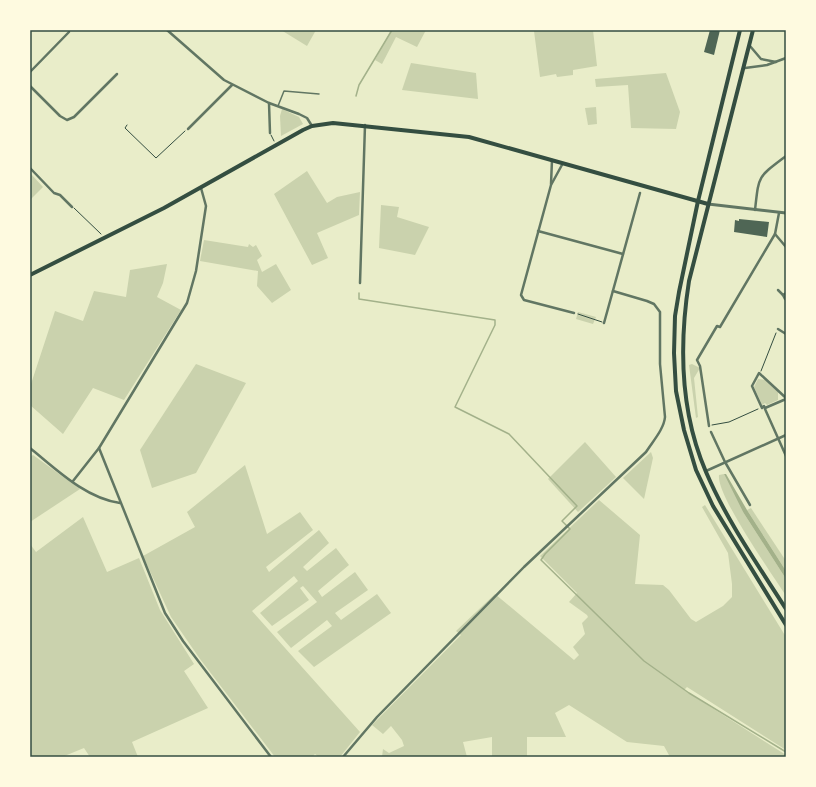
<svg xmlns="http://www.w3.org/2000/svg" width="816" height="787" font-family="Merriweather,serif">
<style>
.green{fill:#cad2ad}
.water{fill:#a3b18a}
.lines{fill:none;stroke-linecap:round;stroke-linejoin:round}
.stream{stroke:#a3b18a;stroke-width:1.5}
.building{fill:#4f6655}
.path{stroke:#344e41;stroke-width:1}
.service{stroke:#617663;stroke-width:1.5}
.minor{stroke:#617663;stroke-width:2.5}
.tertiary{stroke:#617663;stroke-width:3}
.primary{stroke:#344e41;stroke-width:4}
.neatline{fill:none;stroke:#344e41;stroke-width:1.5}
</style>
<rect width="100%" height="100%" fill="#e9edc9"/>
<g class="green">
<path d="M281 30H316L307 46Z"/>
<path d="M391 30H426L417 47 396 37 382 64 375 60Z"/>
<path d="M541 30H593L597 66 573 70V75L557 77 556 74 540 77 534 31Z"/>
<path d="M411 63 476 73 478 99 402 90Z"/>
<path d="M666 73 680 112 676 129 631 128 628 85 596 87 595 79Z"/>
<path d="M596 107 597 124 588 125 585 108Z"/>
<path d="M282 109 299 117 303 124 281 136 280 116Z"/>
<path d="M307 171 327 203 337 197 360 192 359 215 317 233 328 258 312 265 274 194Z"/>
<path d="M30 173 43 187 30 200Z"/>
<path d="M381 205 399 207 397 217 429 227 415 255 379 248Z"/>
<path d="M204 240 248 247 249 244 253 247 256 245 262 256 257 260 262 272 276 264 291 290 272 303 257 286 258 271 200 261Z"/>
<path d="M167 264 163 283 157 297 181 310 124 400 93 388 63 434 30 405V387L55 311 83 321 94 291 126 297 130 270Z"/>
<path d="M578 312 596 317 593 324 576 319Z"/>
<path d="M196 364 246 383 196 473 152 488 140 450Z"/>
<path d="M692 364 700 368 694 378 698 417 696 418 689 365Z"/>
<path d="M758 379 765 380 778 392V400L767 405 765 403 762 405 754 387Z"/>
<path d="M585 442 616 477 578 512 548 479Z"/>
<path d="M651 452 653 458 644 499 623 478Z"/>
<path d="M33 455 80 489 30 522V457Z"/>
<path d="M245 465 267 534 300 512 313 530 266 567 269 572 319 530 329 543 303 567 307 571 336 548 349 565 318 591 322 597 355 572 368 590 335 613 341 620 377 594 391 613 314 667 298 651 332 626 327 620 291 648 277 632 317 602 303 586 300 588 309 600 272 626 260 613 298 581 294 576 252 611 360 732 340 757H319L315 754 312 757H275L200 659 171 617 143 556 195 527 187 512Z"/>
<path d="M724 474 743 512 786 579V596C773 575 716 495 719 475Z"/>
<path d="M599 500 640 535 635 584 663 585 669 590 691 619 696 622 723 606 732 597V584L728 553 702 507 705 505 786 637V750L687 687 684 690 786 755V757H670L664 746 627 742 569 705 555 713 566 737H527V757H492V737L463 742 467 757H382L383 749 389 753 404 746 402 740 391 726 383 734 372 725 461 635 456 631 495 594 574 660 579 655 573 647 585 634 582 623 588 617 587 615 569 602 577 593 540 556Z"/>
<path d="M751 508 786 561V571L747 510Z"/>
<path d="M83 517 107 572 139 558 160 610 194 664 184 671 208 708 132 742 138 757H90L84 748 62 757H30V544L36 552Z"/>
</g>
<path class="water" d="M724 474H726L747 510 786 571V579L743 512Z"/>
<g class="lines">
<g class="stream">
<path d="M356 96 359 85 392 30"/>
<path d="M359 293V299L495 320V325L455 407 509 434 577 506 562 521 570 529 545 554 541 560 644 661 689 693 786 752"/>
</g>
</g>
<g class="building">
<path d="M710 30H720L714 55 704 52Z"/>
<path d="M739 219 769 222 767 237 734 232 735 220 739 221Z"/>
</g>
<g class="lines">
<g class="path">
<path d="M127 125 125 128 156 158 185 131"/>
<path d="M271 135 274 141"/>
<path d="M74 208 101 234"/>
<path d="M578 314 602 322"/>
<path d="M761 371 776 333"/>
<path d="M712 425 729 422 758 409"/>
</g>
<path class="service" d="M278 106 284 91 319 94"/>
<g class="minor">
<path d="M167 30 224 80 269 103 299 114 307 118 312 126"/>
<path d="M750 46 761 59 776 62"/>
<path d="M745 68 767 65 786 58"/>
<path d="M30 72 69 32"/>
<path d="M30 86 60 116 67 120 74 117 117 74"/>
<path d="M269 103 270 133"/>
<path d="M188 129 232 85"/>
<path d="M563 163 551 185 521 295 524 300 574 313"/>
<path d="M30 168 54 193 60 195 72 207"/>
<path d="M551 184 552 160"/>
<path d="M755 210C759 175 757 178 786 156"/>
<path d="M538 231 623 254"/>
<path d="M775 234 786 247"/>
<path d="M360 283 365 125"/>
<path d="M778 290 783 295 786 293"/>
<path d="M783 295 785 299"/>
<path d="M604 323 640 193"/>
<path d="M778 329 786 334"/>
<path d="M765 408 764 406 762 408 752 386 759 373 786 398"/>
<path d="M765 408 786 399"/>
<path d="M765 409 786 456"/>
<path d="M709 426 700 366 697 360 717 326 720 327 775 234 779 213"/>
<path d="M711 432 725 462 750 505"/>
<path d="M30 448C56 469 85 498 120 503"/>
<path d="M99 448 165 613 183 641 271 757"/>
<path d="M706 471 786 435"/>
<path d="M73 481 99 448 187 303 196 271 206 206 201 188"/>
<path d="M343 757 377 717 524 567 646 452C653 441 664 429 665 417L660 364V312L654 304 647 301 613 291"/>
</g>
<path class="tertiary" d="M708 204 786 213"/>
<g class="primary">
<path d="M740 30 698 201 679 292 675 316 674 353 676 391 684 430 696 470 713 506 786 625"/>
<path d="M753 30 689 281C679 345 680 412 706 472 727 521 758 565 786 609"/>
<path d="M30 275 164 208 303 130 312 126 333 123 469 137 708 204"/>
</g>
</g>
<rect width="816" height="787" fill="none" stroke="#fefae0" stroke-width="62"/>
<rect x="31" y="31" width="754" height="725" class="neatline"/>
</svg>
